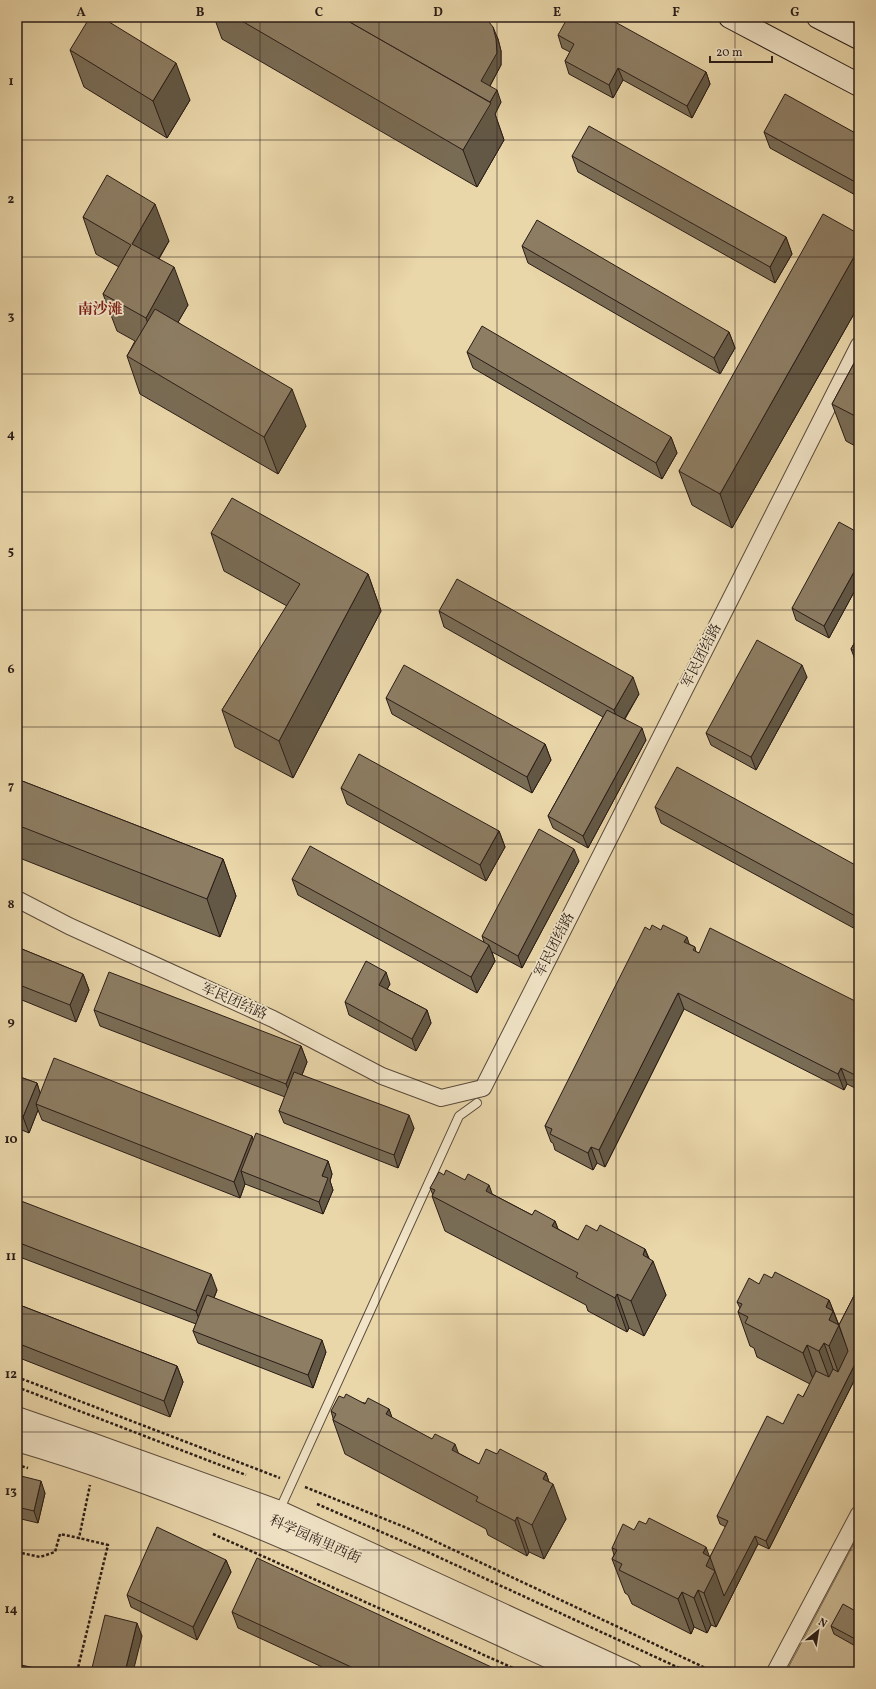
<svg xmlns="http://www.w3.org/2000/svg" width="876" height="1689" font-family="Vollkorn,'Noto Serif SC',serif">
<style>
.green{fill:#c9b690;stroke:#7a6954}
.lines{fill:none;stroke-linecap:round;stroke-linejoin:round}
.lane-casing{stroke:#5a4a3c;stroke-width:10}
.street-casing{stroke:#5a4a3c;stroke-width:18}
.secondary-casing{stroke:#2a1c17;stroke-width:24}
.path{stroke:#2a1c17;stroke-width:2.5;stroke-dasharray:3 2;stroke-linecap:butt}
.lane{stroke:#f1e4c7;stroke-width:8}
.street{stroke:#f1e4c7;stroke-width:16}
.secondary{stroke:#f1e4c7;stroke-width:22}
.wall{fill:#796c55;stroke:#2a1c17}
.shaded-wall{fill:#635845;stroke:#2a1c17}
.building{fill:#8d7d63;stroke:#2a1c17}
.grid{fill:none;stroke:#2a1c17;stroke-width:1;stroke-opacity:0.55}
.labels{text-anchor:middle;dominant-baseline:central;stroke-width:3.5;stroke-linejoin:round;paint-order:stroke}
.street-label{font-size:14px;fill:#2a1c17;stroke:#f1e4c7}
.neighbourhood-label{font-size:15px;font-weight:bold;fill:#7a1f14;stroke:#f1e4c7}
.neatline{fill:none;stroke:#2a1c17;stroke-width:1.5}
.grid-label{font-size:13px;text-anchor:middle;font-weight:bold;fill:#2a1c17}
</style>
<rect width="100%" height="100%" fill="#e9d6a9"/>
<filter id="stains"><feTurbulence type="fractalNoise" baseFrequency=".005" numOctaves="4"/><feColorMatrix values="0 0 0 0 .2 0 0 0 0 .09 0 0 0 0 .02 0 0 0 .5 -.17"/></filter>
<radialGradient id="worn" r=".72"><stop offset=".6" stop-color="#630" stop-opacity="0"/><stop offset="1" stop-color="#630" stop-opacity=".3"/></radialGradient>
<path class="green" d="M859 1534V1672H786Z"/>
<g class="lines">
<g class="lane-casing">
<path id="lane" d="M279 1511 459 1116 477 1103"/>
</g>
<g class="street-casing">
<g id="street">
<path d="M17 899 69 926 273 1019 382 1076 441 1098 483 1088 859 345"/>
<path d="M17 1415 89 1440 280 1509 634 1672"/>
<path d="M17 1443C211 1500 392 1589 575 1672"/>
<path d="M775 1672 859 1514"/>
</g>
</g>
<g class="secondary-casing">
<g id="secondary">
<path d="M730 17 859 85"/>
<path d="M818 17 859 38"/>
<path d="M17 1429 137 1470 297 1530 605 1672"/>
</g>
</g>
<g class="path">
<path d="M17 1377 280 1478"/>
<path d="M17 1387 246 1475"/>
<path d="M17 1465 28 1468"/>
<path d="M305 1487 407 1528 714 1672"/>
<path d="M317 1504 434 1555 688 1672"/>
<path d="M213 1534 522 1672"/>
<path d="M17 1552 40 1557 55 1552 60 1534 79 1538 90 1485"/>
<path d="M77 1672 108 1545 79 1538"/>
</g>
<use href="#lane" class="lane"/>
<use href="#street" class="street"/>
<use href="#secondary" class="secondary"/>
</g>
<g class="wall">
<path d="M214 17H485L498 39 501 51V65L490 86 501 102 495 114 504 140 477 187 222 39Z"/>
<path d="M558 35 706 72 710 84 692 118 623 80 613 98 569 74 565 61 570 52 562 48Z"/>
<path d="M70 50 190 100 167 138 84 87Z"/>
<path d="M764 132 859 135V197L770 148Z"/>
<path d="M572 156 786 237 792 254 775 283 578 172Z"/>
<path d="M83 217 169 241 159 259 188 305 178 322 306 426 278 474 140 394 127 356 135 341 117 331 103 294 119 267 96 254Z"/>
<path d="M859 234V305L732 528 692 505 679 471Z"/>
<path d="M522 246 729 332 735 348 720 374 528 263Z"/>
<path d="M467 352 671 437 677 453 662 479 473 368Z"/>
<path d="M859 354V448L846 441 832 404Z"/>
<path d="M211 533 368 574 381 611 293 778 235 747 222 710 287 606 224 571Z"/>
<path d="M859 533V583L829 638 796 620 792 608Z"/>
<path d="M439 611 639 694 625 719 646 740 588 848 553 828 548 816 603 717 444 627Z"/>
<path d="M859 635V663L856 662 851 649Z"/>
<path d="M807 677 756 770 711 745 706 733Z"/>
<path d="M386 698 545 744 551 760 532 793 392 714Z"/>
<path d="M17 779 223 859 236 896 220 937 17 857Z"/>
<path d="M341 788 499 831 505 847 486 881 347 804Z"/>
<path d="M655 807 859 867V931L661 823Z"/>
<path d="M579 861 522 968 492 952 495 961 477 993 298 895 292 879 484 942 482 936Z"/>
<path d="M650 930 689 944 695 947 696 952 699 953 859 1003V1090L847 1084 844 1090 684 1009 605 1167 597 1163 593 1170 555 1150 553 1143 551 1142 545 1126Z"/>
<path d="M17 947 83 974 89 990 76 1022 17 998Z"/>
<path d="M390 984 387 989 427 1010 431 1023 416 1051 349 1015 345 1002Z"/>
<path d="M94 1010 301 1046 307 1062 302 1075 414 1128 398 1168 284 1123 279 1111 285 1097 100 1026Z"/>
<path d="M17 1076 37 1083 40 1094 252 1136 253 1140 328 1161 332 1174 330 1181 333 1190 323 1214 245 1184 240 1198 42 1120 38 1110 29 1133 17 1128Z"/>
<path d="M430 1188 492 1194 532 1215 555 1221 558 1229 578 1240 597 1231 645 1249 649 1258 666 1295 644 1336 629 1328 627 1332 588 1311 586 1305 445 1231 432 1196 433 1195Z"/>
<path d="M17 1213 217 1290 214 1298 326 1352 313 1388 198 1343 193 1331 196 1324 17 1256Z"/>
<path d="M772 1278 829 1300 839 1325 859 1286V1371L769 1549 758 1544 716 1627 711 1625 707 1633 694 1627 691 1634 632 1604 628 1595 625 1593 612 1559 614 1555 612 1548 634 1530 709 1556 710 1557 726 1527 720 1524 717 1516 803 1397 810 1384 757 1357 754 1348 750 1346 738 1312 740 1308 737 1302 759 1284Z"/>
<path d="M17 1304 177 1366 183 1382 170 1417 17 1357Z"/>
<path d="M344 1398 389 1409 392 1418 479 1464 497 1454 546 1473 549 1482 566 1519 544 1559 529 1552 527 1556 488 1535 486 1529 345 1454 333 1420V1418L331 1411Z"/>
<path d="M17 1475 45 1493 38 1523 17 1518Z"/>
<path d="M226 1560 231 1572 197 1640 131 1607 127 1595Z"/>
<path d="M232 1612 502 1672H333L238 1628Z"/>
<path d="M859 1613V1648L834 1634 831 1626Z"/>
</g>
<g class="shaded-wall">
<path d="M493 27 498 39 501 51V65L486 93 481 81Z"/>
<path d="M176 63 190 100 167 138 153 101Z"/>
<path d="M618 68 623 80 613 98 609 85Z"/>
<path d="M706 72 710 84 692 118 687 106Z"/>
<path d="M497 90 501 102 495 114 504 140 477 187 463 150Z"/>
<path d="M155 204 169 241 145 281 132 244Z"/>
<path d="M786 237 792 254 775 283 770 267Z"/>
<path d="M859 248V305L732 528 720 494Z"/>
<path d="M174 267 188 305 159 355 146 318Z"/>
<path d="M729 332 735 348 720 374 714 358Z"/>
<path d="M292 389 306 426 278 474 264 437Z"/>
<path d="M671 437 677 453 662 479 656 463Z"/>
<path d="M859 563V583L829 638 824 626Z"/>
<path d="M368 574 381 611 293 778 279 741Z"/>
<path d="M802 665 807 677 756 770 751 757Z"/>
<path d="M633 677 639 694 620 726 614 710Z"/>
<path d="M642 728 646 740 588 848 583 836Z"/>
<path d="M545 744 551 760 532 793 527 777Z"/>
<path d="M499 831 505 847 486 881 480 865Z"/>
<path d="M574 849 579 861 522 968 518 956Z"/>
<path d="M223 859 236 896 220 937 207 899Z"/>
<path d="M687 937 692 953 684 942Z"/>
<path d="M489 945 495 961 477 993 471 977Z"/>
<path d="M386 972 390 984 383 997 379 985Z"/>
<path d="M83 974 89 990 76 1022 70 1005Z"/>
<path d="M678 993 684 1009 605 1167 599 1150Z"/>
<path d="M427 1010 431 1023 416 1051 412 1039Z"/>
<path d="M301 1046 307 1062 292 1100 286 1084Z"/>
<path d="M841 1068 847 1084 844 1090 838 1074Z"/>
<path d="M858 1069 859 1073V1086L855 1075Z"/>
<path d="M37 1083 42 1099 36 1104 38 1110 29 1133 23 1117Z"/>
<path d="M409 1115 414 1128 398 1168 394 1155Z"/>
<path d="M252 1136 257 1152 241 1171 245 1184 240 1198 234 1182Z"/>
<path d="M591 1147 597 1163 593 1170 588 1153Z"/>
<path d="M328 1161 332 1174 330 1181 333 1190 323 1214 319 1202 322 1176Z"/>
<path d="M489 1185 501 1219 486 1191Z"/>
<path d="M555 1221 567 1255 552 1226Z"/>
<path d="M645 1249 651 1265 653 1261 666 1295 644 1336 631 1301 643 1255Z"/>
<path d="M211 1274 217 1290 202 1327 196 1311Z"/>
<path d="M617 1294 629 1328 627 1332 615 1298Z"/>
<path d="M829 1300 852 1360 841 1380 829 1346V1320L826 1307Z"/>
<path d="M322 1340 326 1352 313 1388 308 1375Z"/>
<path d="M824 1343 836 1377 832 1386 819 1351Z"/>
<path d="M807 1345 819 1379 816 1387 803 1353Z"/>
<path d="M859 1356V1371L769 1549 766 1541Z"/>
<path d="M177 1366 183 1382 170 1417 164 1401Z"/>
<path d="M389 1409 401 1443 386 1414Z"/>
<path d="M455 1444 468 1479 452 1450Z"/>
<path d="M546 1473 551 1488 553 1484 566 1519 544 1559 532 1525 543 1479Z"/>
<path d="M41 1481 45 1493 38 1523 34 1511Z"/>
<path d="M517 1517 529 1552 527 1556 515 1521Z"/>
<path d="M755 1536 758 1544 716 1627 704 1593 706 1566 703 1553 706 1547 710 1558V1557Z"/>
<path d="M226 1560 231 1572 197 1640 193 1627Z"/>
<path d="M698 1590 711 1625 707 1633 694 1598Z"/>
<path d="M682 1592 694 1627 691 1634 678 1599Z"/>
<path d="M137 1623 142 1636 133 1672H125Z"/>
</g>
<g class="building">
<path d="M90 17H101L176 63 153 101 70 50Z"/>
<path d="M235 17H341L491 103 463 150Z"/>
<path d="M341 17H485L493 27 496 39 497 53 481 81 497 90 490 102Z"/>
<path d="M568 17H606L706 72 687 106 618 68 609 85 565 61 574 44 558 35Z"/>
<path d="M785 94 859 135V184L764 132Z"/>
<path d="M589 126 786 237 770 267 572 156Z"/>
<path d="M107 175 155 204 132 244 174 267 146 318 103 294 131 245 83 217Z"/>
<path d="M823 214 859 234V248L720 494 679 471Z"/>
<path d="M537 220 729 332 714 358 522 246Z"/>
<path d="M155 309 292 389 264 437 127 356Z"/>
<path d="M482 326 671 437 656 463 467 352Z"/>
<path d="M859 354V418L832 404Z"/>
<path d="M232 498 368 574 279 741 222 710 300 584 211 533Z"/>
<path d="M839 522 859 533V563L824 626 792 608Z"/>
<path d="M457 579 633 677 614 710 439 611Z"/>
<path d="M859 635V653L851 649Z"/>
<path d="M757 640 802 665 751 757 706 733Z"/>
<path d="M404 665 545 744 527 777 386 698Z"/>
<path d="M607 710 642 728 583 836 548 816Z"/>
<path d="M359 754 499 831 480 865 341 788Z"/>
<path d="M677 767 859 867V918L655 807Z"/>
<path d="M17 779 223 859 207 899 17 825Z"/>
<path d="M539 829 574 849 518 956 482 936Z"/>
<path d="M310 846 489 945 471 977 292 879Z"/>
<path d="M652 925 661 930 663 925 687 937 684 942 695 947 693 950 699 953 710 928 859 1003V1008L858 1011 859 1012V1070L858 1069 855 1075 841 1068 838 1074 678 993 599 1150 591 1147 588 1153 550 1134 552 1129 545 1126 645 927 650 930Z"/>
<path d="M17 947 83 974 70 1005 17 984Z"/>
<path d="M366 961 386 972 379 985 427 1010 412 1039 345 1002Z"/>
<path d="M109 972 301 1046 286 1084 94 1010Z"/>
<path d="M54 1058 252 1136 234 1182 36 1104Z"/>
<path d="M294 1072 409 1115 394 1155 279 1111Z"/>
<path d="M17 1076 37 1083 23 1117 17 1115Z"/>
<path d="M256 1133 328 1161 322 1176 328 1178 319 1202 241 1171Z"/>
<path d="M446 1170 465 1180 468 1174 489 1185 486 1191 532 1215 535 1210 555 1221 552 1226 578 1240 586 1225 597 1231 600 1225 645 1249 643 1255 653 1261 631 1301 617 1294 615 1298 576 1277 578 1273 432 1196 435 1190 430 1188 439 1172 444 1175Z"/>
<path d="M21 1201 211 1274 196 1311 17 1242V1213Z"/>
<path d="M775 1272 829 1300 826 1307 833 1311 829 1320 839 1325 829 1346 824 1343 819 1351 807 1345 803 1353 745 1323 748 1317 738 1312 742 1304 737 1302 749 1278 759 1284 764 1274 772 1278Z"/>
<path d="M859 1286V1356L766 1541 755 1536 724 1596 710 1557 728 1521 717 1516 767 1416 783 1424 798 1394 803 1397 816 1371 829 1377 833 1369 838 1372 848 1351 839 1325Z"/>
<path d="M207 1295 322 1340 308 1375 193 1331Z"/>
<path d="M17 1304 177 1366 164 1401 17 1343Z"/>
<path d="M346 1394 365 1404 368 1398 389 1409 386 1414 432 1439 435 1434 455 1444 452 1450 479 1464 486 1449 497 1454 500 1449 546 1473 543 1479 553 1484 532 1525 517 1517 515 1521 476 1501 478 1497 333 1420 336 1414 331 1411 339 1396 344 1398Z"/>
<path d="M17 1475 41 1481 34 1511 17 1507Z"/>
<path d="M649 1518 706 1547 703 1553 710 1557 706 1566 715 1571 704 1593 698 1590 694 1598 682 1592 678 1599 619 1570 622 1564 612 1559 617 1550 612 1548 623 1524 634 1530 639 1521 646 1524Z"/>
<path d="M157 1527 226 1560 193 1627 127 1595Z"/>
<path d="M257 1558 502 1672H362L232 1612Z"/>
<path d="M843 1604 859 1613V1641L831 1626Z"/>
<path d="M105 1615 137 1623 125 1672H91Z"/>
<path d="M17 1664 52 1672H17Z"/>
</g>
<path class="grid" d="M141 17V1672M260 17V1672M379 17V1672M497 17V1672M616 17V1672M735 17V1672M17 140H859M17 257H859M17 374H859M17 492H859M17 610H859M17 727H859M17 844H859M17 962H859M17 1080H859M17 1197H859M17 1314H859M17 1432H859M17 1550H859"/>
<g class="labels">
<g class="street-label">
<text transform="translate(702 656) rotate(-63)">军民团结路</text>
<text transform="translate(555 945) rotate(-63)">军民团结路</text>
<text transform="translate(234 1002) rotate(24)">军民团结路</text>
<text transform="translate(315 1540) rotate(24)">科学园南里西街</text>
</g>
<g class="neighbourhood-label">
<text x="100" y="310">南沙滩</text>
</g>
</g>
<rect width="876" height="1689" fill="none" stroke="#e9d6a9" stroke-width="44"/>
<g transform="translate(818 1631) rotate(30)" stroke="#f1e4c7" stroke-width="3" paint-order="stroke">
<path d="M0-3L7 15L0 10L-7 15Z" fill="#2a1c17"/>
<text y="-6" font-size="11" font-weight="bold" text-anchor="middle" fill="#2a1c17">N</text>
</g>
<path d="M710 56v6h62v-6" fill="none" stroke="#2a1c17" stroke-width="2"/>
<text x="716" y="56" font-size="12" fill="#2a1c17" stroke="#f1e4c7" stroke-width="3" paint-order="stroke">20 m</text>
<rect x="22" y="22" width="832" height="1645" class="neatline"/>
<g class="grid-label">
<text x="81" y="16">A</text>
<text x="200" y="16">B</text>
<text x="319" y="16">C</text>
<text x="438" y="16">D</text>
<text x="557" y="16">E</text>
<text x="676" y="16">F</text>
<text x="795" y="16">G</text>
<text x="11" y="85">1</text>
<text x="11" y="203">2</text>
<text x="11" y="320">3</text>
<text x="11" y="438">4</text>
<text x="11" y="555">5</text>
<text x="11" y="673">6</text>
<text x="11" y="790">7</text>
<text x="11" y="908">8</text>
<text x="11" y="1025">9</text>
<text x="11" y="1143">10</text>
<text x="11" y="1260">11</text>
<text x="11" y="1378">12</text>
<text x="11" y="1495">13</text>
<text x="11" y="1613">14</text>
</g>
<rect width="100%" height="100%" filter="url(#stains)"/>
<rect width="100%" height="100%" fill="url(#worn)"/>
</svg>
